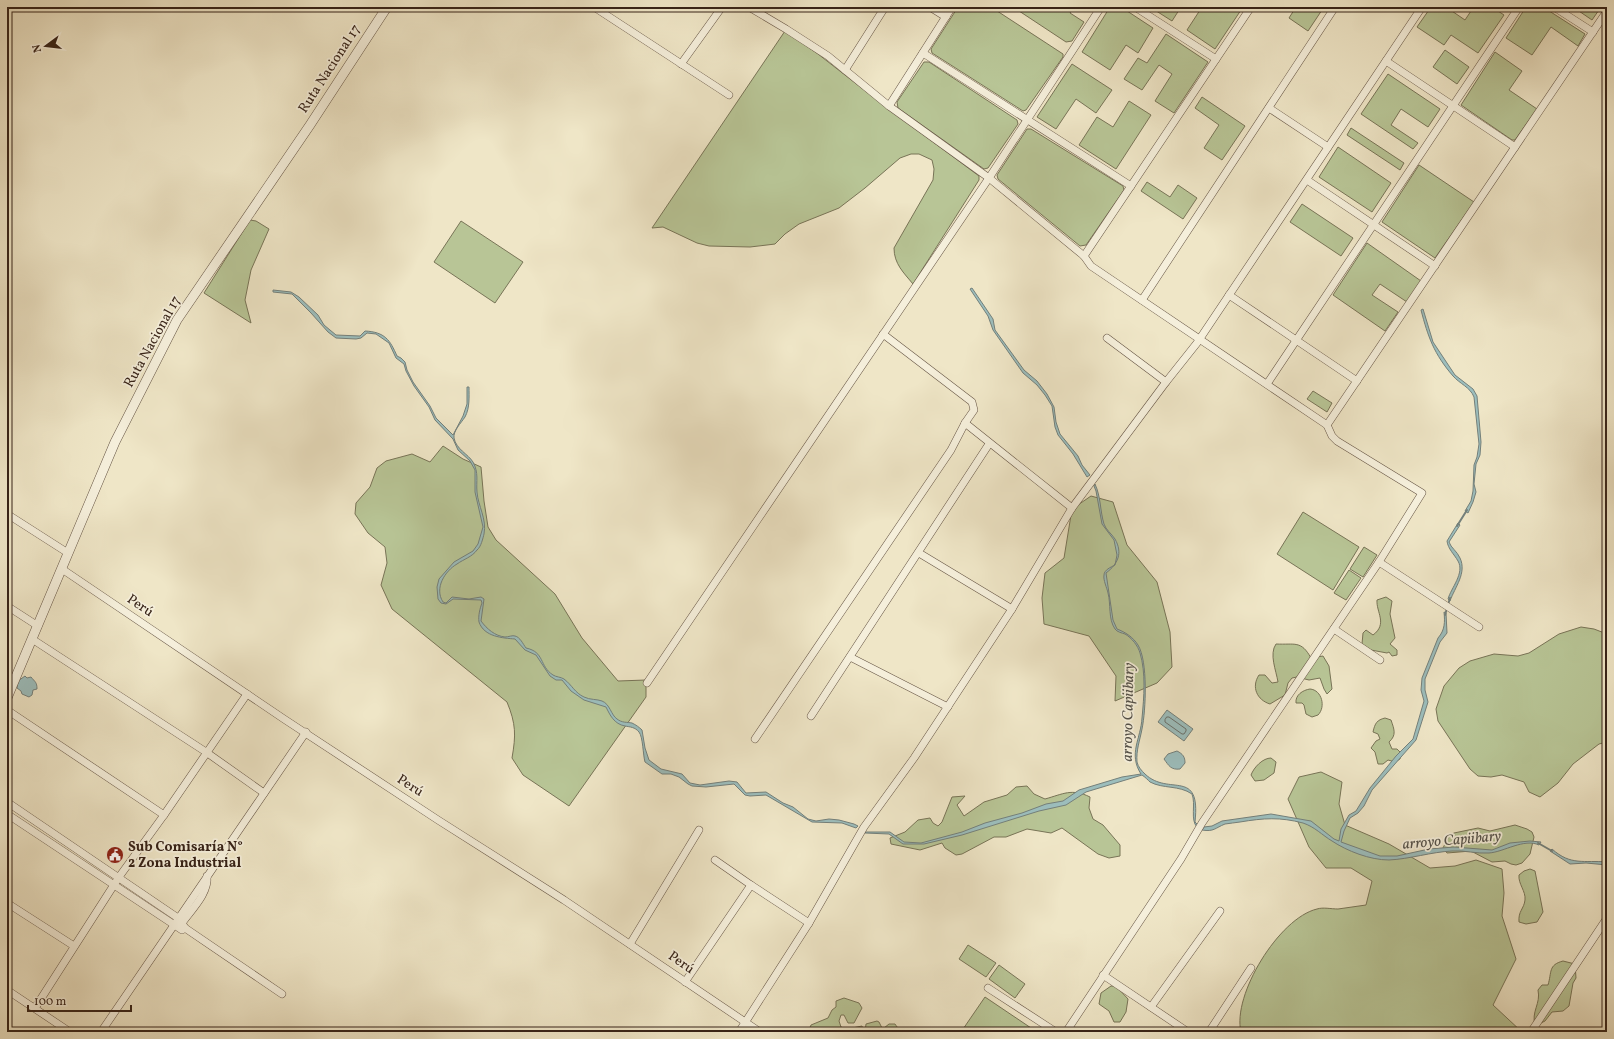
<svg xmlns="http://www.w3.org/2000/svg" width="1614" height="1039" font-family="Vollkorn,serif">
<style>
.green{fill:#b8c596;stroke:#787457}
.water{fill:#9cbebd;stroke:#74807b}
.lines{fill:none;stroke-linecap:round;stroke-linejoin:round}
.shore{stroke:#6a706a;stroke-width:1}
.stream{stroke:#74807b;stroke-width:2}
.minor-casing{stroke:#655444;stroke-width:8}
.tertiary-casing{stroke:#655444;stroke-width:10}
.minor{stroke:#f5efdb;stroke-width:7}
.tertiary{stroke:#f5efdb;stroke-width:9}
.labels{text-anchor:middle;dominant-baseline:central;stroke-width:3.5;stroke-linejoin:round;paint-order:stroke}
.street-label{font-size:14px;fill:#372318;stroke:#f5efdb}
.poi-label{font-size:14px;font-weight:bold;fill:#372318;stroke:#f5efdb;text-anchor:start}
.water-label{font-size:15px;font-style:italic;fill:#55524a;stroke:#f5efdb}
</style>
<rect width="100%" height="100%" fill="#efe6c7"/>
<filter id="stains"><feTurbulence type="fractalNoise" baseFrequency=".005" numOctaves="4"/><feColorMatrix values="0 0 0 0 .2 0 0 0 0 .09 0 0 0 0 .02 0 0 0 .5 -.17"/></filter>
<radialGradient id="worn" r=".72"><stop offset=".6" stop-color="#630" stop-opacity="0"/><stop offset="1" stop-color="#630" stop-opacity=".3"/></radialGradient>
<g class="green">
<path d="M958 7H991L1063 54V57L1026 110 1023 111 932 53 931 49Z"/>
<path d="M1013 7H1074L1070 13 1084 22 1072 41 1066 42Z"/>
<path d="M1110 7H1121L1153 28 1138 53 1126 45 1110 70 1082 52Z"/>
<path d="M1150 7H1181L1172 21Z"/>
<path d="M1202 7H1243L1215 49 1187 30Z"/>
<path d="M1296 7H1324L1308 31 1289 18Z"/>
<path d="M1431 7H1446L1465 20 1473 8 1472 7H1492L1504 15 1478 53 1451 35 1444 45 1417 27Z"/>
<path d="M1526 7H1543L1585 34 1578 46 1551 27 1532 55 1506 38Z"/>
<path d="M1573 7H1601L1592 20Z"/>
<path d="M785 31 818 54 886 107 979 176V180L913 284C904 273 894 264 894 248L933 180 934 169 932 160 919 154H911L900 158 865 188 839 208 799 224 785 234 775 244 767 245 750 247 709 246 697 243 663 227 652 228Z"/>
<path d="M1166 34 1208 62 1174 113 1155 101 1172 74 1159 65 1142 90 1124 79 1138 58 1147 63Z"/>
<path d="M1445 50 1469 67 1457 84 1433 67Z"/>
<path d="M1495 52 1522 71 1509 90 1537 109 1515 140H1512L1461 105Z"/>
<path d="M924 62H929L1017 120 1018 124 988 168 984 169 898 108 897 102Z"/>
<path d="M1072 64 1112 90 1096 113 1076 99 1056 129 1037 117Z"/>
<path d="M1388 74 1440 109 1428 127 1401 109 1391 125 1418 143 1413 149 1361 114Z"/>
<path d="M1202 97 1245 126 1222 160 1204 148 1219 125 1195 108Z"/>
<path d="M1129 101 1151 115 1116 169 1079 145 1097 117 1113 127Z"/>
<path d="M1351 128 1404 163 1400 170 1347 135Z"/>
<path d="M1027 129H1031L1123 186 1124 190 1086 245 1080 246 998 179 997 175Z"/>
<path d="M1338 147 1391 183 1372 212 1319 177Z"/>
<path d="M1419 165 1474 202 1435 258 1382 222Z"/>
<path d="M1147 182 1170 197 1178 185 1197 198 1183 219 1141 191Z"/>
<path d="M1302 204 1353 238 1341 256 1290 222Z"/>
<path d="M250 220 256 221 269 229 251 270 245 300 251 323 204 293Z"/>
<path d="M461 221 523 262 495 303 434 262Z"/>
<path d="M1367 243 1421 281 1407 302 1380 284 1372 295 1398 312 1385 331 1333 295Z"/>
<path d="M1313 391 1332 403 1327 412 1307 399Z"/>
<path d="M443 446 463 459 481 467 484 501 488 527 496 540 555 594 582 638 618 681 646 680V697L569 806 523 775 512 758C516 735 516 724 507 702L392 609 381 585 387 563 385 547 368 533 355 514 356 503 370 487 377 468 386 461 412 454 430 462Z"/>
<path d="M1091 496 1113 502 1127 545 1157 582 1170 632 1172 667 1157 683 1115 701 1116 676 1089 636 1044 624 1042 598 1045 573 1064 558 1072 509Z"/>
<path d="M1303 512 1359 547 1333 590 1277 554Z"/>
<path d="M1364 547 1377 555 1363 577 1350 569Z"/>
<path d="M1349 570 1361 578 1346 600 1334 593Z"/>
<path d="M1386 597 1392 601 1390 614 1395 638 1390 644 1397 650V655L1392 656 1389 652 1387 653 1371 650 1362 644 1363 633 1366 630 1373 635C1388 624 1376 612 1377 600Z"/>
<path d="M1581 627 1594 629 1607 634V742L1599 744 1573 764 1558 783 1540 797 1529 792 1524 782 1502 775 1491 777 1478 776 1470 769 1438 721 1436 709 1444 686 1459 668 1470 661 1494 654 1518 656 1529 653 1559 634Z"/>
<path d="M1276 644C1295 645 1301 640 1311 658L1323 656 1329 666 1332 689 1327 694 1324 689 1320 678 1309 680 1297 677 1292 678 1288 683 1285 695 1270 704C1257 700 1251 687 1259 675H1265L1272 683 1278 682C1276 670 1269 654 1276 644Z"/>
<path d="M1310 689C1322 690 1326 707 1318 715L1312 717 1306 714 1304 705 1302 703H1296C1295 695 1303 690 1310 689Z"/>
<path d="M1385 718 1391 720C1394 729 1397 735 1389 742L1392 749H1397L1401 753 1400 759 1395 762 1388 760 1383 764H1378L1375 752 1371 748 1376 741 1380 739 1378 734 1373 732C1375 723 1377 720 1385 718Z"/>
<path d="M1271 758 1276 762 1274 773 1264 780 1255 781 1251 775C1254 767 1263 758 1271 758Z"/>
<path d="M1321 772 1342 782 1339 804 1345 825 1389 844 1430 868 1455 866 1476 860 1502 869 1504 893 1502 916 1516 959 1493 1005 1522 1032H1241C1232 995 1279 918 1317 909 1323 907 1331 909 1338 909 1347 908 1357 906 1366 905L1372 881 1351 868H1326L1309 847 1288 799 1299 777Z"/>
<path d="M1027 786 1034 794 1045 799C1063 794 1072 788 1090 797L1089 808 1093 819 1103 825 1120 845V856L1109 858 1098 854 1062 828 1051 833 1027 829 1006 837H994L962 854 956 855 945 848 942 843 920 850 891 844 890 838 905 832 918 820 930 818 933 823 938 826 942 822 952 797 965 796 957 805 964 816 984 802 1007 795 1016 787Z"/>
<path d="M1515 825 1527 829 1532 832 1534 837 1530 854 1522 863 1516 865 1511 864 1505 861 1492 862 1471 851 1447 853 1443 848 1449 836 1454 833 1478 828 1490 831Z"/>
<path d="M1530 869 1535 871 1543 912 1537 922 1526 924 1519 922C1518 911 1524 909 1525 900 1526 891 1518 884 1519 875L1524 871Z"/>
<path d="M968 945 996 963 986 977 959 959Z"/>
<path d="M1563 961 1575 964 1576 978 1573 983 1569 1006 1563 1011 1552 1012 1545 1021 1535 1026C1531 1011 1541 1004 1538 990L1542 985H1548C1552 972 1548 965 1563 961Z"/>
<path d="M999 965 1025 984 1015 998 989 979Z"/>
<path d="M1111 986H1116L1128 999 1126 1012 1120 1022H1114L1109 1011 1099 1004 1101 993Z"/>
<path d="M985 997 1037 1032H961Z"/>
<path d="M844 998 859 1003 862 1008 854 1023H848L844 1015H841L839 1021 841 1027 847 1029 862 1026 863 1029 862 1032H833L834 1030 832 1028H829V1032H808L811 1025 828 1018 832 1010 836 1007V1001Z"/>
<path d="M877 1021 879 1022 882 1028H884L889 1024H895C902 1034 900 1030 911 1030L910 1032H865L866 1024Z"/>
</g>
<g class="water">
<path d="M972 288 993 319 995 330 1024 370 1037 381 1047 394 1054 407 1056 422 1060 434 1078 456 1082 465 1090 475 1087 477 1073 454 1058 435 1055 427 1052 406 1045 395 1037 385 1023 373 993 330 988 316 970 289Z"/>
<path d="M273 290 291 292 299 297 318 315 324 325 336 335 360 336 365 331C385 332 390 340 397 356L401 358 405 362 407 370 413 382 430 406 436 418 453 435 463 416 467 404V387H469C469 396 470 408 465 417 461 423 453 431 454 438 456 449 468 454 473 462 479 473 476 481 477 492 478 506 487 519 484 534 483 538 481 547 477 550 472 557 464 559 457 564 445 571 434 588 443 602L446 603 452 597 469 599 481 597 484 599 481 621C487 629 495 636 505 637 508 637 513 635 515 636 520 637 523 644 526 648 545 652 539 666 553 675 556 677 561 677 564 679 572 685 575 693 584 697 590 700 597 699 602 701 610 704 611 715 617 719 622 723 627 722 632 723 636 725 639 727 642 730L645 748 649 760 661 769 682 774 690 783 700 785 729 781 737 782 746 793 766 792 783 803 793 807 808 819 816 821 829 819 839 820 854 824 858 826 856 828 842 823 812 822 766 795 750 796 745 795 734 784 706 787 692 786 688 784 679 777 671 774H662L645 762C643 755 643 737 639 732 635 727 630 727 625 726 614 724 610 715 606 707L584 700 571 691 562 680H556L550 676 536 655 525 650 515 639C503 638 484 637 479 622 478 616 480 608 482 603L481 600 453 599 446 604 441 603 438 599 437 587 439 579 454 562 473 551 478 544 483 527 475 492V470L470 461 458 450 453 439 435 420 429 407 414 386 406 371 404 364 396 358 389 343 376 334 367 333 361 338 356 339 336 338 328 332 311 313 292 294 273 292Z"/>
<path d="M1423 309 1433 342 1455 375 1473 389 1477 396 1481 442 1480 455 1476 464 1474 484 1476 492 1473 502 1468 513 1465 511 1471 501 1473 491 1474 465 1477 457 1479 444 1474 397C1470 387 1460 384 1453 376 1434 354 1428 337 1421 310Z"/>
<path d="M1095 484C1101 497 1100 511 1104 524 1106 530 1111 533 1115 539 1123 553 1118 564 1106 573L1113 620 1117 629C1125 632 1133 637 1138 645 1148 661 1146 710 1142 729 1140 740 1136 750 1137 762 1138 767 1142 771 1145 774 1169 797 1201 767 1195 822L1198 825 1197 827C1190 820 1196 804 1192 794 1179 785 1163 789 1150 782 1148 780 1145 777 1142 775L1086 792 1066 805 1039 811 962 835 924 844H903L889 834 865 833 866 832H890L904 842 921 843 962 832 985 823 1022 813 1046 804 1063 801 1079 790 1122 777 1141 774C1128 754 1141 738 1142 718 1144 697 1146 673 1140 653 1138 646 1132 638 1125 634 1122 633 1117 632 1115 629 1108 619 1111 604 1108 593 1107 588 1103 580 1104 575 1104 570 1111 567 1115 565L1117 555 1114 540 1102 524 1096 491 1094 486Z"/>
<path d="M1458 523 1460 525 1449 542C1451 548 1457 551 1460 558 1467 573 1455 587 1450 601L1448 599C1451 588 1465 573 1458 561 1454 554 1448 549 1447 541Z"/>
<path d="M1444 612 1446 613 1447 633 1440 642 1425 679V690L1428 702 1416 740 1372 790 1364 806 1358 813 1350 818 1344 831 1341 842 1380 856H1397L1429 849 1454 847 1492 850 1510 843 1530 841 1541 842 1539 845C1524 838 1504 852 1489 853 1477 854 1464 850 1452 851 1431 852 1410 859 1389 860 1370 860 1347 851 1332 841 1322 835 1315 827 1303 823 1280 817 1264 818 1240 822 1235 823 1230 823 1225 824 1215 828 1214 832 1202 830L1204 827 1212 826 1222 821 1271 814 1311 821 1334 839 1339 841 1341 829 1349 815 1356 811 1370 788 1396 756 1413 739 1424 701 1421 690 1422 678 1438 638C1445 630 1445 622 1444 612Z"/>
<path d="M25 676 27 678 31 677C35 682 37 682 37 689L33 690 32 695 29 697 22 694 21 691 17 688 18 681Z"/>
<path d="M1167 710 1193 729 1184 741 1158 722Z"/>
<path d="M1177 751C1183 754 1185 757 1185 763L1180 769C1171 770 1169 766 1164 759L1168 754Z"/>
<path d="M1552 849C1571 866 1584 860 1607 862V865L1586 863 1570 864 1550 851Z"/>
</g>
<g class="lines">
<path class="shore" d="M1167 717H1169L1186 729V731L1184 734H1182L1165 722V720Z"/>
<g class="stream">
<path d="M1457 526 1467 510"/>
<path d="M1445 615 1450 598"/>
<path d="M1538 843 1552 851"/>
</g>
<g class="minor-casing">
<g id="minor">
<path d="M594 7 729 95"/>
<path d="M749 7 786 29 828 56 889 106 989 178 1084 256 1091 266 1327 425 1332 436 1337 441 1422 493 1379 562 1202 823 1181 859 1066 1032"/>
<path d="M930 7 946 17"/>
<path d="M1135 7 1216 59"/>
<path d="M1554 7 1593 32"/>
<path d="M923 53 1131 186"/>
<path d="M1386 61 1515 147"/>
<path d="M681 64 722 7"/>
<path d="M845 70 885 7"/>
<path d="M889 106 952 7"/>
<path d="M1269 108 1328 147"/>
<path d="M1307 180 1435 266"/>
<path d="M1084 256 1251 7"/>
<path d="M1229 295 1357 381"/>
<path d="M1142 300 1335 7"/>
<path d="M1107 338 1166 382"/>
<path d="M1267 384 1519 7"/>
<path d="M965 423 1072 508"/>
<path d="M1327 425 1607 11"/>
<path d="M7 514 68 553"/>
<path d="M919 553 1012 609"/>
<path d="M1379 562 1479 627"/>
<path d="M62 569 284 719 438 820 564 900 760 1032"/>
<path d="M7 606 38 626"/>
<path d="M1334 629 1380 660"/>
<path d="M32 639 206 752 264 793"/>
<path d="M850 657 948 707"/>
<path d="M647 683 989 178 1101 7"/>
<path d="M7 710 164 815"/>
<path d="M811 716 989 444"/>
<path d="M755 739 951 450 965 423 974 410 972 402 883 334"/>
<path d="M7 802 178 918 181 921"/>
<path d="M7 814 182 930 185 928 182 923C192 909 209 893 207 876"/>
<path d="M715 860 751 885"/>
<path d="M7 903 74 946"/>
<path d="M185 928 282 994"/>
<path d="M630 944 699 830"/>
<path d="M1103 975 1188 1032"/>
<path d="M685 982 751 885 809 923"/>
<path d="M988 988 1056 1032"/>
<path d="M7 990 70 1032"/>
<path d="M1151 1007 1220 911"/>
<path d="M35 1008 119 877 164 815 247 694"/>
<path d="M101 1032 306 732"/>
<path d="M739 1032 809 923 864 827 914 758 1012 609 1072 508 1166 382 1197 343 1422 7"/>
<path d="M1209 1032 1251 968"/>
<path d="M1531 1032 1607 918"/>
</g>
</g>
<g class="tertiary-casing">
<path id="tertiary" d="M7 698 115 442 177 320 310 125 387 7"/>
</g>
<use href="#minor" class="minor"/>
<use href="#tertiary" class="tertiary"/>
</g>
<defs>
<g id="civic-disc" transform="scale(0.9)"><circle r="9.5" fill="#8f2418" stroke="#f5efdb"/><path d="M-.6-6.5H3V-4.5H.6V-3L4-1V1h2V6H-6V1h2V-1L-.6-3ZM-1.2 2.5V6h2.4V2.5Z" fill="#fff"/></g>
</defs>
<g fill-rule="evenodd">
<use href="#civic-disc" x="115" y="855"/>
</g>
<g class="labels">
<g class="street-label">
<text transform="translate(330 69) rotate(-57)">Ruta Nacional 17</text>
<text transform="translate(153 342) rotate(-61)">Ruta Nacional 17</text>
<text transform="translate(140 606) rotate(34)">Perú</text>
<text transform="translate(410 786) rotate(33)">Perú</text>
<text transform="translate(681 963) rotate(35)">Perú</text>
</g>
<g class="poi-label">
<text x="128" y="847">Sub Comisaría N°<tspan x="128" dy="16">2 Zona Industrial</tspan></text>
</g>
<g class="water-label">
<text transform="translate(1129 712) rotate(-89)">arroyo Capiibary</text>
<text transform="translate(1452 841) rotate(-5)">arroyo Capiibary</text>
</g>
</g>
<rect width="1614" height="1039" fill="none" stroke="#efe6c7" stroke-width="24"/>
<rect x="8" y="8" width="1598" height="1023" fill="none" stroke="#372318" stroke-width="2"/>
<rect x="12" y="12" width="1590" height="1015" fill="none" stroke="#372318"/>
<g transform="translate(46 46) rotate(255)" stroke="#f5efdb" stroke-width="3" paint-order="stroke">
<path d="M0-3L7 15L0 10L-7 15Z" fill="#372318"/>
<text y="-6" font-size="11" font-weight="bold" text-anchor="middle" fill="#372318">N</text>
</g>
<path d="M28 1005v6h103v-6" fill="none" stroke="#372318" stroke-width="2"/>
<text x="34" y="1005" font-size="12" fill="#372318" stroke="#f5efdb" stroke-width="3" paint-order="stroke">100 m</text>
<rect width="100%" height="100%" filter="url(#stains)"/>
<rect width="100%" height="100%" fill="url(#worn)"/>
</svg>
